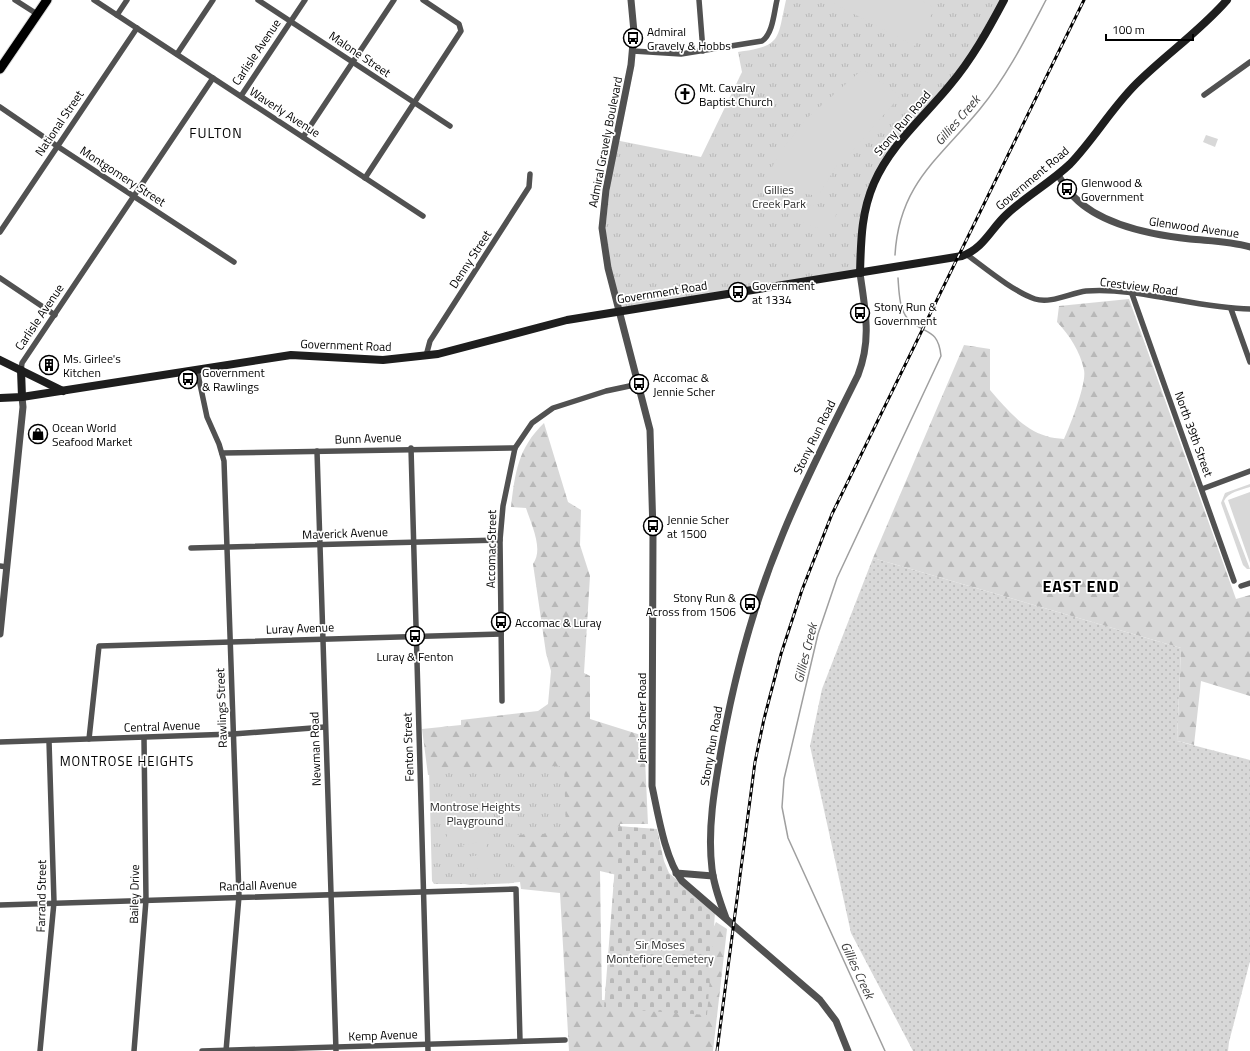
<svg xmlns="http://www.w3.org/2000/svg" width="1250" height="1051" font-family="'Titillium Web',sans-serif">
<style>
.grass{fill:url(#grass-dots)}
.forest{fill:url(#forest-firs)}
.cemetery{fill:url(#cemetery-stones)}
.park{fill:url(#park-tufts)}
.pitch{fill:#d8d8d8}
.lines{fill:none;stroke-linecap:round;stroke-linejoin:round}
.stream{stroke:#9f9f9f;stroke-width:1.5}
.primary-casing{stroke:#dbdbdb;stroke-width:11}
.minor{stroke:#515151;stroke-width:5.5}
.tertiary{stroke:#515151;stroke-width:7}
.secondary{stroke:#1e1e1e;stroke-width:8}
.primary{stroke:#000;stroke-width:9}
.rail-casing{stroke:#000;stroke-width:3}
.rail{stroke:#fff;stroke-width:1.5;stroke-dasharray:4.5;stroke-linecap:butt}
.labels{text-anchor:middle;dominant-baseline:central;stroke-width:3.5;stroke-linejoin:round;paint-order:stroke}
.poi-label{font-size:12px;fill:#000;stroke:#fff;text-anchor:start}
.street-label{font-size:12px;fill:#000;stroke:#fff}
.park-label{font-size:12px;fill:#2f2f2f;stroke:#fff}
.water-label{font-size:13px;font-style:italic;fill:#404040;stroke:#fff}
.neighbourhood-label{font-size:13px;letter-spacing:1px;fill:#000;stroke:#fff}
.quarter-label{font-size:14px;letter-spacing:1px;fill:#000;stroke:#fff}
.district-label{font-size:16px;font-weight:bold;letter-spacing:1px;fill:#000;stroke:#fff}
</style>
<defs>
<pattern id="grass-dots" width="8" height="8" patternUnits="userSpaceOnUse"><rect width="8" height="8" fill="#d8d8d8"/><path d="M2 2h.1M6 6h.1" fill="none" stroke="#b8b8b8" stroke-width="1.8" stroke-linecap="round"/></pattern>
<pattern id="forest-firs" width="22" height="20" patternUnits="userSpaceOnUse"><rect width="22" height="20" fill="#d8d8d8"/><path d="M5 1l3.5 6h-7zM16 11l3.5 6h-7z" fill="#b8b8b8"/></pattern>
<pattern id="cemetery-stones" width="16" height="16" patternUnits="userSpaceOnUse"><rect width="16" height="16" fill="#d8d8d8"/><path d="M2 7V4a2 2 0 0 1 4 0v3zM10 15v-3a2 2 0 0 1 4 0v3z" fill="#b8b8b8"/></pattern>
<pattern id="park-tufts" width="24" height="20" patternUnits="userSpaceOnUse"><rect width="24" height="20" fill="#d8d8d8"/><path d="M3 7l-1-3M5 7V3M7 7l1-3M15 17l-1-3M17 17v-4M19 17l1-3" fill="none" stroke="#b8b8b8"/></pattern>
</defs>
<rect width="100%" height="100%" fill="#fff"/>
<path class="grass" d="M873 558 1181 648 1177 741 1250 760V961L1229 1042 1228 1051H913L851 933 810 746 822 689Z"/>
<g class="forest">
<path d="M1129 299 1236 599 1250 595V696L1201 681 1194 745 1177 741 1181 648 873 558 964 345 990 349V390C1005 407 1022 429 1046 436 1051 438 1058 438 1064 439 1070 426 1087 383 1084 370 1080 351 1070 336 1057 322L1059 306Z"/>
<path d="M544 423 568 502 581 510 580 545 590 576 584 673 590 676V719L644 736 648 824H620L624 859 638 880 600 871 602 1000 641 1002 683 992 716 922 727 929 713 1051H569L560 893 521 889 520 882 509 883 503 843 552 778 428 775 422 729 461 725V720L538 711 548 704 551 671 546 653 533 564C544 549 531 524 526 508L511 507C515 473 518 448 544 423Z"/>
</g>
<path class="cemetery" d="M618 826 657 829 664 861 669 873 715 913 707 1015 604 1008Z"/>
<g class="park">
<path d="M786 0H1004L984 37 900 141 867 200 860 273 621 311 604 241 615 140 701 157 742 72 738 52C782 46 777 40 786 0Z"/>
<path d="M1206 135 1218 139 1215 147 1203 142Z"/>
<path d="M564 766 566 833 513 835 514 883 470 885 465 884H434L432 881 429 769Z"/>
</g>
<g class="pitch">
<path d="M832 0H920L935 8 915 46 831 2Z"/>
<path d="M863 69 900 96 843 162H839L818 196 761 186 782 150 806 119Z"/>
<path d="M811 205 824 208 836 214 835 223C822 231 813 228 800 221L801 206Z"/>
<path d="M1250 484V487C1241 490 1228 492 1224 501L1250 569H1247L1243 565 1221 503 1225 493Z"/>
<path d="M1250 492V563L1228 500Z"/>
<path d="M461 796C481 800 489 819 489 837L454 842 448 845 444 842 447 836 442 797Z"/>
<path d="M486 841 487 850 465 854 463 845Z"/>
<path d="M488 854 490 867 468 870 466 857Z"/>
</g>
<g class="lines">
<g class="stream">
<path d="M895 255C899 184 939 159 980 109 1007 76 1026 38 1046 0"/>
<path d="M885 1051 788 838 782 807 784 779 818 634 837 578 941 356C938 327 924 335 908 319 899 309 899 291 898 278"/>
</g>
<g class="primary-casing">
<path id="primary" d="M0 69 47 0"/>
</g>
<g class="minor">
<path d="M15 0 37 14"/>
<path d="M94 0 423 216"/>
<path d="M258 0 450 126"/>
<path d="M699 0 703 51"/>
<path d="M117 15 127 0"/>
<path d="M633 51 681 54 762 41C773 34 774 12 777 0"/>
<path d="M177 54 213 0"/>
<path d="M1204 95 1250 62"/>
<path d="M241 96 305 0"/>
<path d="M0 107 57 146 234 262"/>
<path d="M303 137 394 0"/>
<path d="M365 178 461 31 459 24 423 0"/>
<path d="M0 232 137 28"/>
<path d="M966 254C985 268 1014 292 1035 299 1051 304 1070 293 1086 291 1138 287 1196 308 1250 309"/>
<path d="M0 278 55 315"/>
<path d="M1132 294 1234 581"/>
<path d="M1231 309 1250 362"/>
<path d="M426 356 430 341 529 187 530 174"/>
<path d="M21 370 22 363 213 78"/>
<path d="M197 370 207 417 219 444 224 461 239 896 226 1051"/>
<path d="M411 448 428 1051"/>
<path d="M317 451 336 1051"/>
<path d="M222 453 515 448"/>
<path d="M1202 489 1250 471"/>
<path d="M191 548 500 540"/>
<path d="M0 566 7 567"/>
<path d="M1241 586 1250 583"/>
<path d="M502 701 500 540 503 506 515 448 532 423 553 408 606 391 639 384"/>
<path d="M89 739 99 646 501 634"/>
<path d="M0 742 233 734 325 727"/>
<path d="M0 905 516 889 520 1041"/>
<path d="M40 1051 54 902 49 741"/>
<path d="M134 1051 146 900 144 738"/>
<path d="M202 1051 565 1040"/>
</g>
<g class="tertiary">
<path d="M631 0 634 32 631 65 606 190 602 228 608 268 650 430 653 532 652 786C658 814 665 859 682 881L820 1000 836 1021 848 1051"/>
<path d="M1058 175C1063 183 1068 191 1074 197 1101 225 1153 235 1190 239 1211 241 1230 241 1250 247"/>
<path d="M0 634 23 407 22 397"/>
<path d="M676 873 713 876"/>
<path d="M726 918C720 902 714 886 712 869 707 828 715 785 722 745 735 674 754 603 782 536 804 481 832 428 858 375 872 339 865 310 860 273"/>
</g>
<g class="secondary">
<path d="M860 273C861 241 861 213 874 183 891 144 924 117 950 85 972 59 988 30 1004 0"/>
<path d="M0 360 63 391"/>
<path d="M21 370 22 397"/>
<path d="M0 398 22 397 291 355 383 360 438 354 567 320 962 256C983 249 991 229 1006 215 1026 196 1050 183 1070 164 1094 139 1111 109 1136 84 1165 55 1199 32 1227 0"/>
</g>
<use href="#primary" class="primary"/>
<g class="rail-casing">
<path id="rail" d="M717 1051 755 762 764 719 781 654 802 590 832 514 1084 0"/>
</g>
<use href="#rail" class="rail"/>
</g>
<defs>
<g id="bus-ring" transform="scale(1)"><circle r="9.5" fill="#fff" stroke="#000" stroke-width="1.5"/><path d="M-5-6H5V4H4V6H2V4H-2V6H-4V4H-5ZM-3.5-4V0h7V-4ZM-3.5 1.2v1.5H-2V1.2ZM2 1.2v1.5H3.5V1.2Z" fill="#000"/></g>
<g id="church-ring" transform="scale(1)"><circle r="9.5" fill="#fff" stroke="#000" stroke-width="1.5"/><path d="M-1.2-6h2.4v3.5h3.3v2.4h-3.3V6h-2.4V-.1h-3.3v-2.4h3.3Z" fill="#000"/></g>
<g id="building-ring" transform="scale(1)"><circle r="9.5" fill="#fff" stroke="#000" stroke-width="1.5"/><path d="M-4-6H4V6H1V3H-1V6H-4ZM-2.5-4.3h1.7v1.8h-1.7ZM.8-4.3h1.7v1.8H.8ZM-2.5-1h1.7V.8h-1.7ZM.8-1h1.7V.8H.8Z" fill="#000"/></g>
<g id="shop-ring" transform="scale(1)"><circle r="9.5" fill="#fff" stroke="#000" stroke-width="1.5"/><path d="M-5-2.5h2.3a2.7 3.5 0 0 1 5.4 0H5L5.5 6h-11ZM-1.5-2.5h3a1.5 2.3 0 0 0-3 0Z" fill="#000"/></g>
</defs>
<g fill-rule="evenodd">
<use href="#bus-ring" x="633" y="38"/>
<use href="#church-ring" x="685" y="94"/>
<use href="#bus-ring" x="1067" y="189"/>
<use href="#bus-ring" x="738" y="292"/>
<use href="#bus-ring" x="860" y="313"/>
<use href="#building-ring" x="49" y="365"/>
<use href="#bus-ring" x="188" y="379"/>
<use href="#bus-ring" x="639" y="384"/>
<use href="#shop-ring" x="38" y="434"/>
<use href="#bus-ring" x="653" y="526"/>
<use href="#bus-ring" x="750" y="604"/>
<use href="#bus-ring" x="501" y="622"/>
<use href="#bus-ring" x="415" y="636"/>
</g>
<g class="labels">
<g class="poi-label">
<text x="647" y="31">Admiral<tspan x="647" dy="14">Gravely &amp; Hobbs</tspan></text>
<text x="699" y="87">Mt. Cavalry<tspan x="699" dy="14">Baptist Church</tspan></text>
<text x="1081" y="182">Glenwood &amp;<tspan x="1081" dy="14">Government</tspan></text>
<text x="752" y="285">Government<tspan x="752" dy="14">at 1334</tspan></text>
<text x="874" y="306">Stony Run &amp;<tspan x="874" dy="14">Government</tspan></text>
<text x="63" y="358">Ms. Girlee's<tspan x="63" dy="14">Kitchen</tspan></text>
<text x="202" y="372">Government<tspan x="202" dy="14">&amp; Rawlings</tspan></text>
<text x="653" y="377">Accomac &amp;<tspan x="653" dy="14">Jennie Scher</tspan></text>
<text x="52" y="427">Ocean World<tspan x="52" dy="14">Seafood Market</tspan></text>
<text x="667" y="519">Jennie Scher<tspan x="667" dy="14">at 1500</tspan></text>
<text x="736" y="597" text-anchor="end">Stony Run &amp;<tspan x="736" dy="14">Across from 1506</tspan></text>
<text x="515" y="622">Accomac &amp; Luray</text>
<text x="415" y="656" text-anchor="middle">Luray &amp; Fenton</text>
</g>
<g class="street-label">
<text transform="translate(256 52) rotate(-56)">Carlisle Avenue</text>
<text transform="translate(360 54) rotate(34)">Malone Street</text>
<text transform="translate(285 112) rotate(33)">Waverly Avenue</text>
<text transform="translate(59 123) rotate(-56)">National Street</text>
<text transform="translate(902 123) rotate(-50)">Stony Run Road</text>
<text transform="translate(605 142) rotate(-79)">Admiral Gravely Boulevard</text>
<text transform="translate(123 176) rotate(33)">Montgomery Street</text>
<text transform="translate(1032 178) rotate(-40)">Government Road</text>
<text transform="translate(1194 227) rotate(8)">Glenwood Avenue</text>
<text transform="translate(470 259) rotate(-57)">Denny Street</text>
<text transform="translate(1139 286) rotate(7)">Crestview Road</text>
<text transform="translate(662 292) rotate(-9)">Government Road</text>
<text transform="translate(39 317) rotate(-56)">Carlisle Avenue</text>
<text transform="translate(346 345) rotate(2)">Government Road</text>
<text transform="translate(1194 434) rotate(70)">North 39th Street</text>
<text transform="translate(814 437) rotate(-64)">Stony Run Road</text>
<text transform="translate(368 438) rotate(-2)">Bunn Avenue</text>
<text transform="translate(345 533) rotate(-2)">Maverick Avenue</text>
<text transform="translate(491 549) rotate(-89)">Accomac Street</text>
<text transform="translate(300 628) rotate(-2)">Luray Avenue</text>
<text transform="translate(221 708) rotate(-92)">Rawlings Street</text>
<text transform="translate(641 718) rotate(-90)">Jennie Scher Road</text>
<text transform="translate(162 726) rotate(-2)">Central Avenue</text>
<text transform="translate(711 746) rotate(-80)">Stony Run Road</text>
<text transform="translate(408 747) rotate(-92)">Fenton Street</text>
<text transform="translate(315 749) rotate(-92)">Newman Road</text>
<text transform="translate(258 885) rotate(-2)">Randall Avenue</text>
<text transform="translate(134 894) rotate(-89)">Bailey Drive</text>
<text transform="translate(41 896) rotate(-89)">Farrand Street</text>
<text transform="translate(383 1035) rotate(-2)">Kemp Avenue</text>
</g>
<g class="park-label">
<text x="779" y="189">Gillies<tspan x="779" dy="14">Creek Park</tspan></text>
<text x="475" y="806">Montrose Heights<tspan x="475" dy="14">Playground</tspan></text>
<text x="660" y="944">Sir Moses<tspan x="660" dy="14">Montefiore Cemetery</tspan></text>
</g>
<g class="water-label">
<text transform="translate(957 120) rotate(-49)">Gillies Creek</text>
<text transform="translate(805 653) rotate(-76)">Gillies Creek</text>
<text transform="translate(858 970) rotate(65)">Gillies Creek</text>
</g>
<g class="neighbourhood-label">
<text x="127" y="761">MONTROSE HEIGHTS</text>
</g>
<g class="quarter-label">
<text x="216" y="132">FULTON</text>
</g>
<g class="district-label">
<text x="1081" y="586">EAST END</text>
</g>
</g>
<path d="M1106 34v6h87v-6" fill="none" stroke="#000000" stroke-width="2"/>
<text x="1112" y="34" font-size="12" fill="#000000" stroke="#ffffff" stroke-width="3" paint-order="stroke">100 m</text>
</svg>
